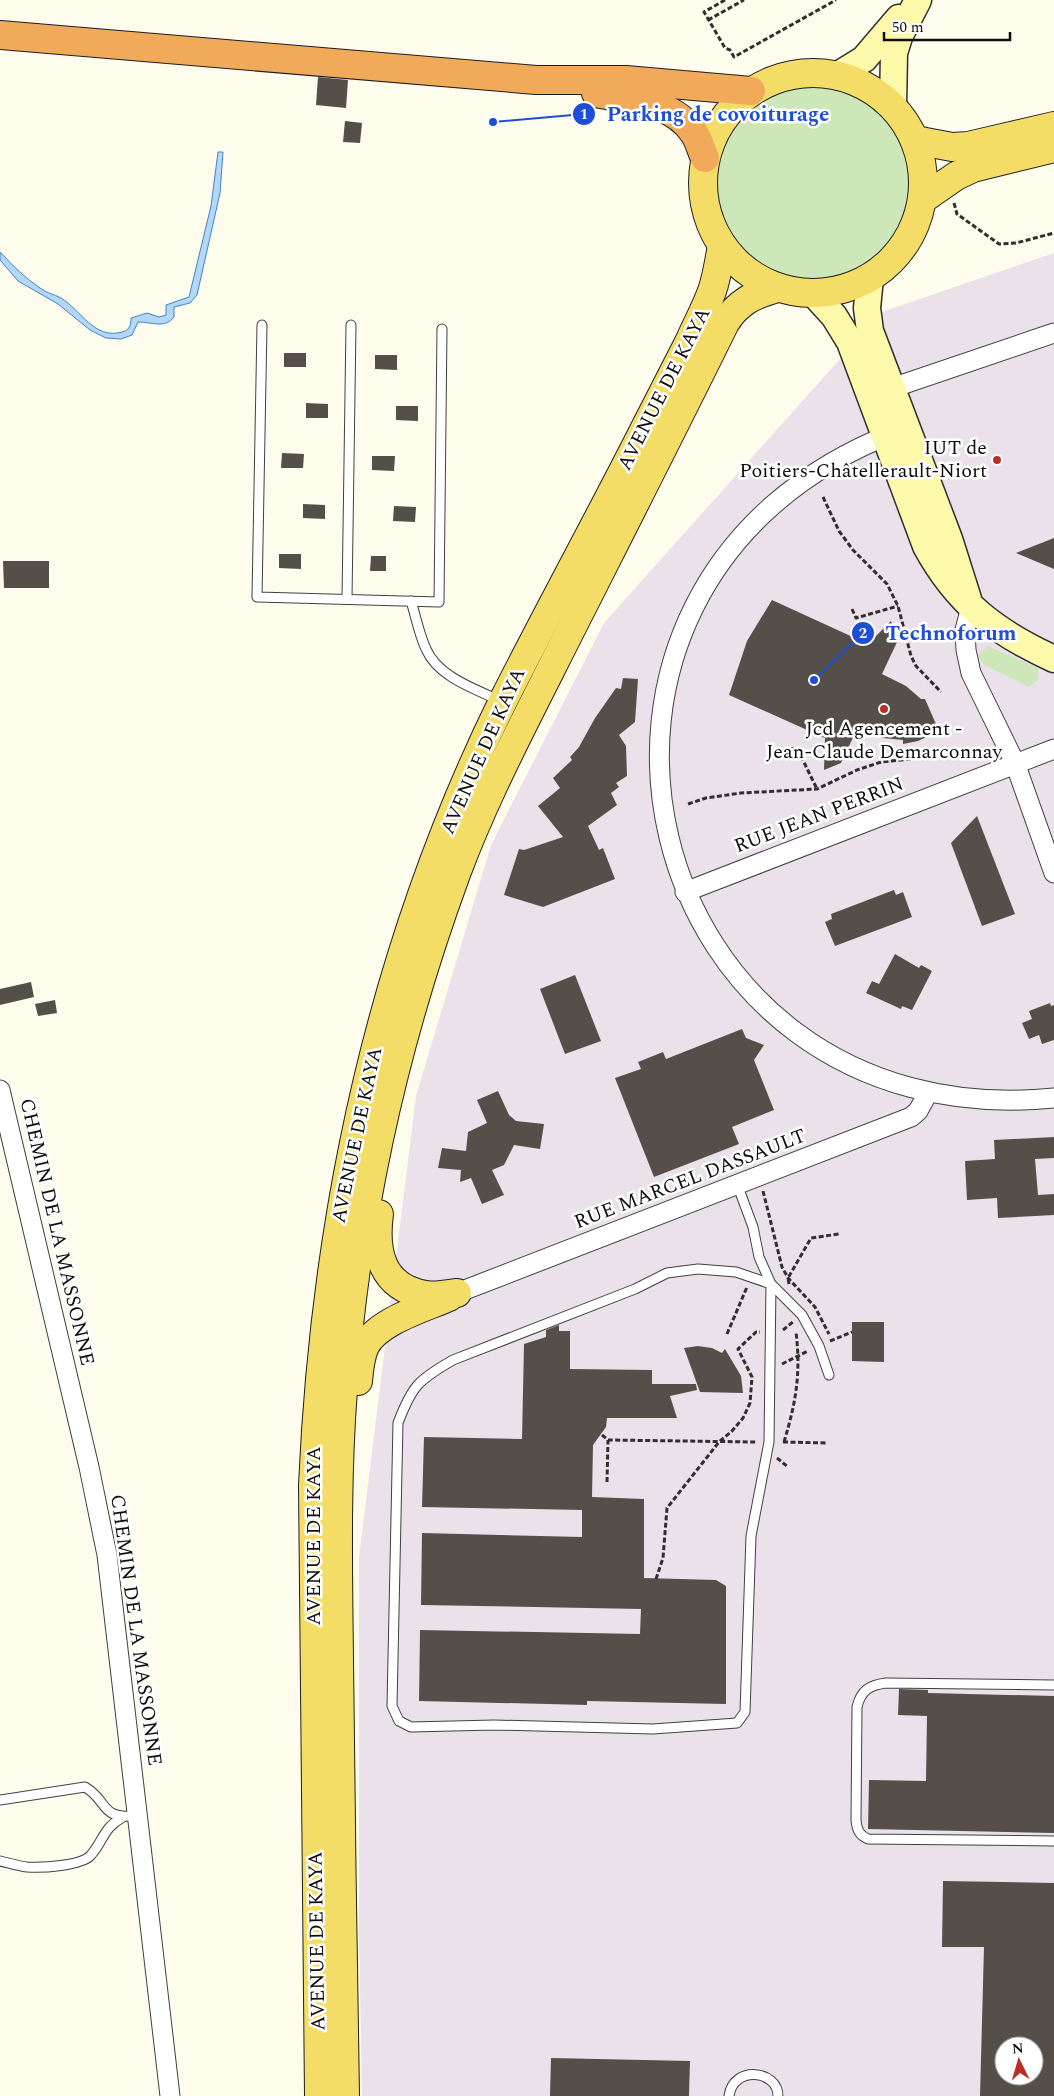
<svg xmlns="http://www.w3.org/2000/svg" width="1054" height="2096" font-family="Spectral,serif">
<style>
.industrial{fill:#ebe1eb;fill-rule:evenodd}
.green{fill:#cde7b8}
.water{fill:#b3d7f4;stroke:#3c86c9}
.building{fill:#554f49;fill-rule:evenodd}
.lines{fill:none;stroke-linecap:round;stroke-linejoin:round}
.lane-casing{stroke:#404040;stroke-width:11}
.street-casing{stroke:#404040;stroke-width:21}
.secondary-casing{stroke:#2f2f2f;stroke-width:29}
.primary-casing{stroke:#1e1e1e;stroke-width:30}
.highway-casing{stroke:#1e1e1e;stroke-width:30}
.path{stroke:#2f2f2f;stroke-width:3;stroke-dasharray:5 2.5;stroke-linecap:butt}
.lane{stroke:#fff;stroke-width:9}
.street{stroke:#fff;stroke-width:19}
.secondary{stroke:#fcfaaa;stroke-width:26}
.primary{stroke:#f4dd67;stroke-width:28}
.highway{stroke:#f0aa5a;stroke-width:28}
.poi-dot{fill:#b82e29;stroke:#fff;stroke-width:2}
.labels{text-anchor:middle;dominant-baseline:central;stroke-width:5;stroke-linejoin:round;paint-order:stroke}
.street-label{font-size:20px;fill:#0d0d0d;stroke:#fff}
.poi-label{font-size:20px;fill:#0d0d0d;stroke:#fff;text-anchor:end}
.leader{fill:none;stroke:#1d4ed8;stroke-width:2}
.callout-dot{fill:#1d4ed8;stroke:#fff;stroke-width:2}
.mark-label{font-size:15px;text-anchor:middle;font-weight:bold;fill:#fff}
.callout-label{font-size:21px;text-anchor:middle;font-weight:bold;fill:#1d4ed8;stroke:#fff;stroke-width:5;stroke-linejoin:round;paint-order:stroke}
</style>
<rect width="100%" height="100%" fill="#fefced"/>
<path class="industrial" d="M1054 253V2096H362L359 1937V1557L416 1096 491 845 604 623 882 312ZM1004 2046H1034V2076H1004Z"/>
<g class="green">
<circle cx="812" cy="182" r="99"/>
<path d="M988 646 1038 668V679L1029 687 984 665 979 658V654Z"/>
</g>
<path class="water" d="M218 152H223L220 193 197 295 190 303 174 307V317C165 329 152 322 138 322L132 335 121 339 106 338 90 330 58 304 18 281 0 260V252C13 266 25 278 40 288 46 293 54 294 61 298 81 310 94 340 122 332 129 331 131 325 131 318L147 313 159 317 166 315V305L189 297 211 206Z"/>
<g class="building">
<path d="M318 77 348 80 346 108 316 105Z"/>
<path d="M345 121 362 123 360 143 343 142Z"/>
<rect x="284" y="353" width="22" height="14"/>
<path d="M375 355H397V370L375 369Z"/>
<path d="M306 403 328 404V418H306Z"/>
<path d="M396 406H418V421L396 420Z"/>
<path d="M282 453 304 454 303 468H281Z"/>
<path d="M372 456H395L394 471 372 470Z"/>
<path d="M303 504 325 505V519L303 518Z"/>
<path d="M394 506 416 507 415 522 393 521Z"/>
<path d="M1054 538V569L1016 553Z"/>
<path d="M279 554H301V569L279 568Z"/>
<path d="M371 556H386V571H370Z"/>
<path d="M3 561H49V588H4Z"/>
<path d="M772 600 868 644 891 621 898 640 882 674 906 686 921 699H925L939 731 918 741 903 744V740L883 738 858 727 841 763 824 770 825 738 729 695 747 641Z"/>
<path d="M623 678 638 679 635 722 619 735 626 746 627 776 616 783 619 787 611 793 617 805 588 826 599 850 603 848 615 879 543 907 504 895 519 849 524 850 563 837 538 806 560 788 553 778 572 760 570 757 579 747 595 718 616 688 621 689Z"/>
<path d="M977 816 1015 914 982 926 951 843Z"/>
<path d="M894 890 896 895 903 892 912 917 835 946 825 922 832 919 831 914Z"/>
<path d="M895 954 919 968 921 965 932 971 912 1010 902 1006 901 1009 866 993 872 981 879 984Z"/>
<path d="M575 975 601 1041 565 1054 540 989Z"/>
<path d="M31 982 34 997 0 1005V989Z"/>
<path d="M55 1000 57 1013 38 1016 35 1004Z"/>
<path d="M1050 1003 1051 1006 1054 1005V1040L1042 1044 1039 1035 1029 1039 1022 1023 1032 1019 1029 1011Z"/>
<path d="M742 1029 746 1038 764 1045 754 1060 774 1110 732 1127 739 1144 654 1177 615 1078 641 1069 638 1062 663 1052 666 1059Z"/>
<path d="M498 1091 509 1115 516 1121 544 1124 540 1149 514 1145 504 1165 492 1170 504 1195 482 1204 471 1178 460 1182 461 1170 438 1168 442 1148 466 1151 468 1132 487 1123 477 1100Z"/>
<path d="M1054 1137V1158L1035 1159 1038 1195 1054 1194V1215L998 1218 997 1198 967 1200 965 1161 995 1159 994 1140Z"/>
<path d="M852 1322H884V1362L852 1361Z"/>
<path d="M559 1325V1331H570V1369L652 1370V1384H696L697 1390 670 1396 677 1418H607L606 1427 593 1445 592 1497 644 1499V1578L716 1580 726 1586V1704L587 1701V1705L419 1701 420 1630 640 1634 641 1609 421 1605 422 1533 582 1537V1510L422 1507 424 1437 522 1439 524 1344 546 1337V1330Z"/>
<path d="M698 1346 712 1348 722 1353 725 1349 741 1376 743 1393 700 1392 684 1348Z"/>
<path d="M899 1689 928 1690V1693L1054 1696V1833L868 1829 869 1780 926 1781 927 1716 898 1715Z"/>
<path d="M943 1881 1054 1883V2096H980L984 1947H942ZM1004 2046H1034V2076H1004Z"/>
<path d="M551 2058 690 2061 689 2096H550Z"/>
</g>
<g class="lines">
<g class="lane-casing">
<g id="lane">
<path d="M262 325 257 597 439 602 442 329"/>
<path d="M347 599 351 325"/>
<path d="M411 601C416 617 419 634 426 649 438 677 475 689 501 701"/>
<path d="M737 1184 753 1227 759 1257 771 1284 802 1315 819 1346 829 1375"/>
<path d="M698 1269 736 1272 771 1284 769 1442 751 1536 745 1712 737 1723 653 1729 494 1725 411 1727 399 1721 392 1706 398 1423C412 1386 418 1380 453 1360L635 1289 667 1273Z"/>
<path d="M1054 1685 886 1683C870 1685 861 1690 857 1707L856 1820C857 1830 859 1835 868 1839L1054 1841"/>
<path d="M0 1800 85 1787C110 1802 98 1819 138 1816"/>
<path d="M0 1861C9 1863 18 1866 27 1867 41 1868 82 1866 91 1855 104 1840 103 1828 123 1817"/>
<path d="M729 2096C733 2065 778 2070 778 2096"/>
</g>
</g>
<g class="street-casing">
<g id="street">
<path d="M892 388 1054 333"/>
<path d="M896 432C500 584 634 1139 1054 1098"/>
<path d="M971 607 965 630 966 650 971 673 1015 763 1054 873"/>
<path d="M685 892 1054 749"/>
<path d="M0 1090 89 1467 107 1555 170 2096"/>
<path d="M457 1293 911 1117 918 1111 928 1093"/>
</g>
</g>
<g class="secondary-casing">
<g id="secondary">
<path d="M838 75 864 59 899 18"/>
<path d="M893 107 894 53 899 37 918 0"/>
<path d="M870 278 867 308 870 331 949 539 968 599"/>
<path d="M814 294 834 316 850 342 926 546C957 603 995 632 1054 659"/>
</g>
</g>
<g class="primary-casing">
<g id="primary">
<circle cx="813" cy="183" r="110"/>
<path d="M915 140 952 147 968 146 1054 126"/>
<path d="M923 199 956 176 973 168 1054 148"/>
<path d="M379 1214C374 1251 381 1288 426 1295 435 1297 447 1294 457 1293"/>
<path d="M358 1381C359 1369 360 1357 365 1346 378 1321 424 1308 449 1297"/>
<path d="M319 2096 313 1485C325 1213 383 944 504 699 550 608 599 519 645 428 660 399 675 369 690 340 697 324 706 308 712 291 717 277 719 261 722 246"/>
<path d="M345 2096C343 1950 340 1805 339 1659 338 1569 336 1479 343 1390 356 1213 395 1040 456 874 483 801 519 733 554 663 611 550 669 437 725 323 738 302 753 295 777 288"/>
</g>
</g>
<g class="highway-casing">
<g id="highway">
<path d="M0 35 536 80H626L751 91"/>
<path d="M596 93C630 100 673 101 694 133 699 140 701 150 705 158"/>
</g>
</g>
<g class="path">
<path d="M725 0 704 12 725 48 730 50 734 57 836 0"/>
<path d="M708 20 744 0"/>
<path d="M954 203 957 214 999 244 1016 243 1054 233"/>
<path d="M823 497 839 531 853 550 887 584 898 606 911 656 916 666 941 692"/>
<path d="M852 609 856 618 898 606"/>
<path d="M791 749 797 748 817 789"/>
<path d="M688 804 706 798 741 793 817 789 857 770 881 762 911 759"/>
<path d="M763 1191 782 1267 788 1278 815 1307 829 1334"/>
<path d="M789 1284 788 1278 811 1238 839 1234"/>
<path d="M783 1330 794 1321"/>
<path d="M727 1334 747 1287"/>
<path d="M830 1341 852 1332"/>
<path d="M782 1364 808 1351"/>
<path d="M602 1435 608 1440 756 1442"/>
<path d="M783 1442 827 1443"/>
<path d="M784 1442C796 1402 801 1374 796 1332"/>
<path d="M777 1458 788 1467"/>
<path d="M607 1482 608 1440"/>
<path d="M656 1579 663 1558 667 1508 719 1442 732 1431 743 1418 750 1403 752 1377 738 1349 756 1332H760"/>
</g>
<use href="#lane" class="lane"/>
<use href="#street" class="street"/>
<use href="#secondary" class="secondary"/>
<use href="#primary" class="primary"/>
<use href="#highway" class="highway"/>
</g>
<g class="poi-dot">
<circle cx="997" cy="460" r="5"/>
<circle cx="884" cy="709" r="5"/>
</g>
<g class="labels">
<g class="street-label">
<text transform="translate(664 389) rotate(-63)">AVENUE DE KAYA</text>
<text transform="translate(483 751) rotate(-66)">AVENUE DE KAYA</text>
<text transform="translate(819 815) rotate(-21)">RUE JEAN PERRIN</text>
<text transform="translate(357 1135) rotate(-78)">AVENUE DE KAYA</text>
<text transform="translate(690 1179) rotate(-21)">RUE MARCEL DASSAULT</text>
<text transform="translate(57 1232) rotate(77)">CHEMIN DE LA MASSONNE</text>
<text transform="translate(314 1536) rotate(-90)">AVENUE DE KAYA</text>
<text transform="translate(136 1630) rotate(82)">CHEMIN DE LA MASSONNE</text>
<text transform="translate(317 1941) rotate(-91)">AVENUE DE KAYA</text>
</g>
<g class="poi-label">
<text x="987" y="448">IUT de<tspan x="987" dy="23">Poitiers-Châtellerault-Niort</tspan></text>
<text x="884" y="729" text-anchor="middle">Jcd Agencement -<tspan x="884" dy="23">Jean-Claude Demarconnay</tspan></text>
</g>
</g>
<path class="leader" d="M493 122L584 114M814 680L863 633"/>
<g class="callout-dot">
<circle cx="493" cy="122" r="5"/>
<circle cx="814" cy="680" r="5"/>
<circle cx="584" cy="114" r="12"/>
<circle cx="863" cy="633" r="12"/>
</g>
<g class="mark-label">
<text x="584" y="119">1</text>
<text x="863" y="638">2</text>
</g>
<g class="callout-label">
<text x="718" y="121">Parking de covoiturage</text>
<text x="951" y="640">Technoforum</text>
</g>
<g transform="translate(1019 2061) rotate(355)"><circle r="24" fill="#ffffff" stroke="#9e9e9e"/>
<path d="M0-4L9 19L0 12L-9 19Z" fill="#b82e29"/>
<text y="-8" font-size="14" font-weight="bold" text-anchor="middle" fill="#0d0d0d">N</text>
</g>
<path d="M884 32v8h126v-8" fill="none" stroke="#0d0d0d" stroke-width="2.5"/>
<text x="892" y="32" font-size="15" fill="#0d0d0d" stroke="#ffffff" stroke-width="4" paint-order="stroke">50 m</text>
</svg>
